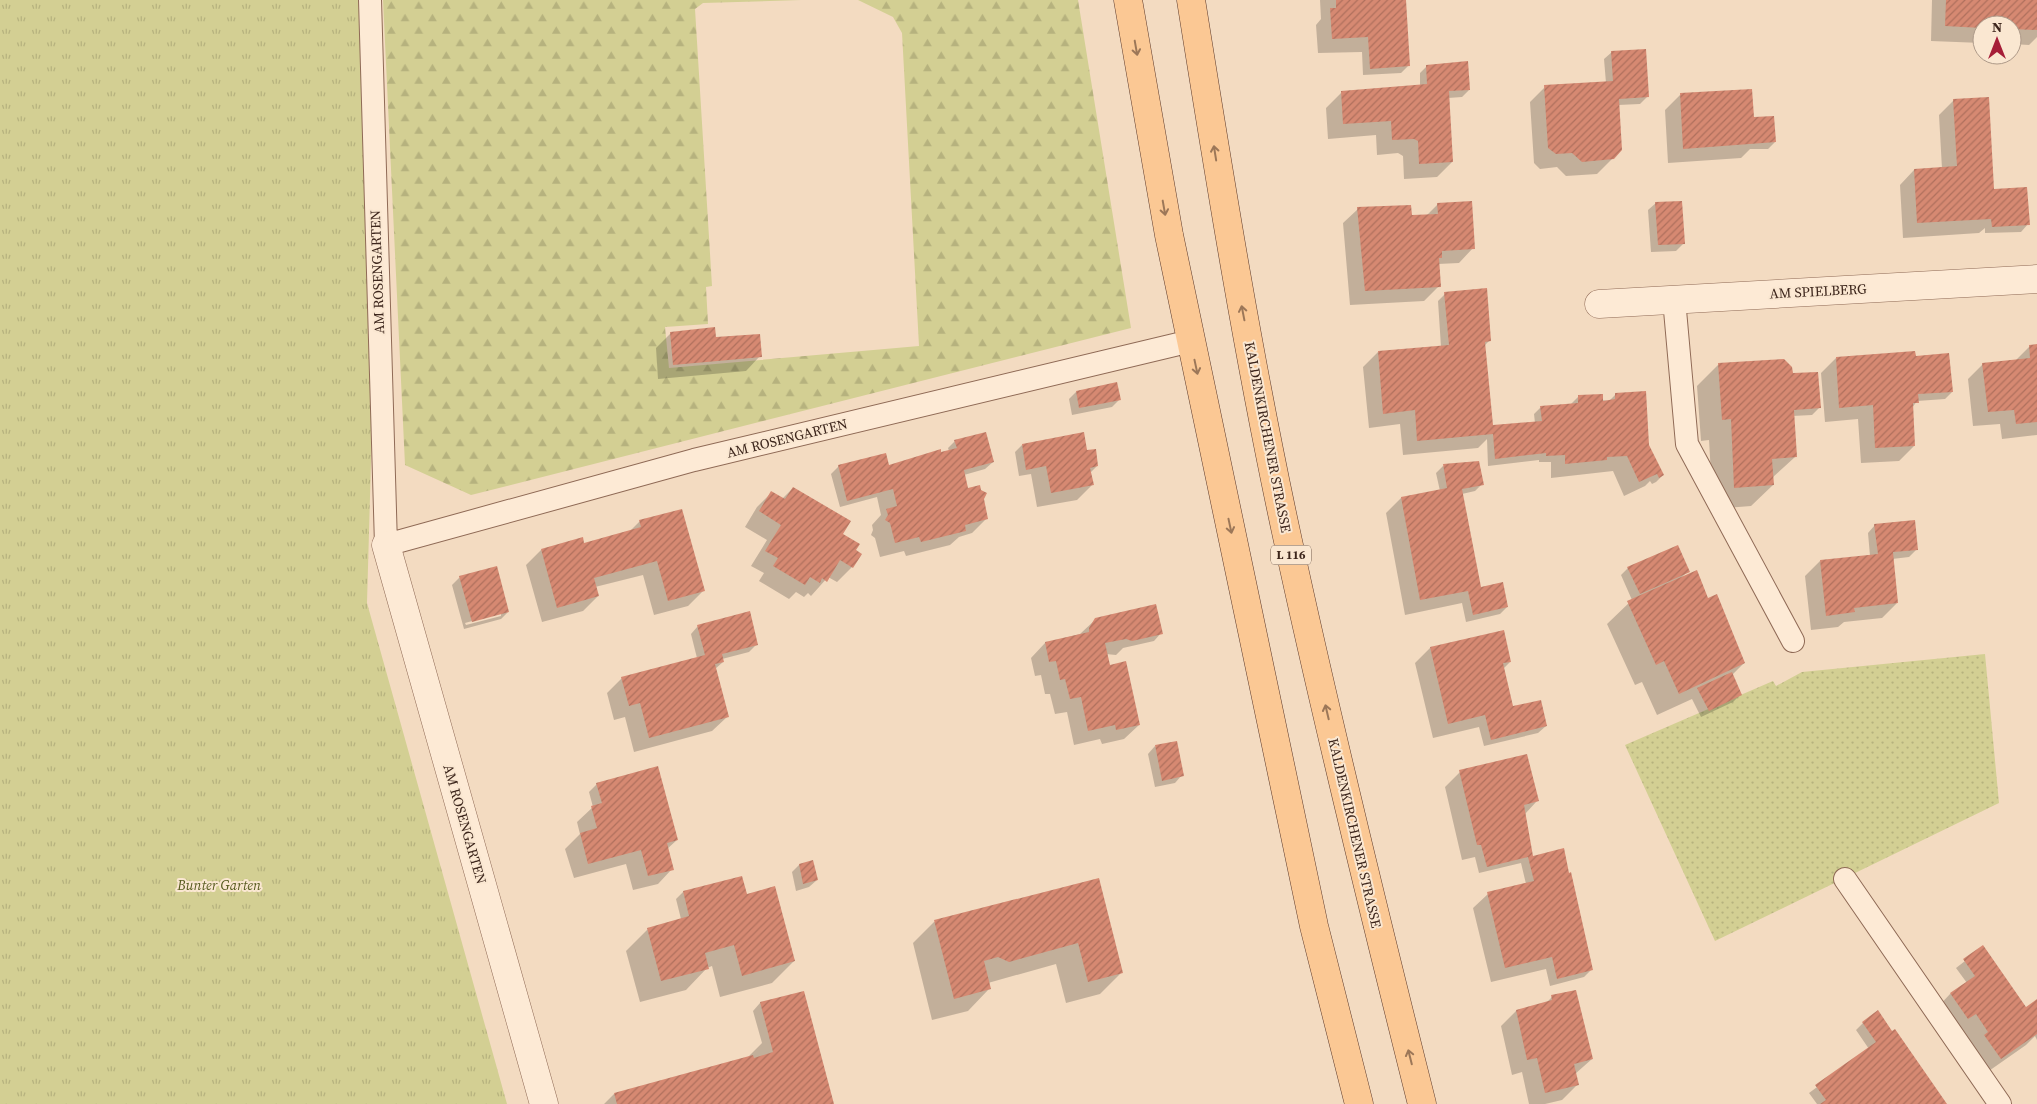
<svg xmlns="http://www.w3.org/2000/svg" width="2037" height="1104" font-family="'Source Serif 4',serif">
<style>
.grass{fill:url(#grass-dots)}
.forest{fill:url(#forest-firs)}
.park{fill:url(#park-tufts)}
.shadow{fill:#0003;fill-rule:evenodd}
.building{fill:url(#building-hatch)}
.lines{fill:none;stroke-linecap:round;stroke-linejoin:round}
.service-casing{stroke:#8f6a56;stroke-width:24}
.minor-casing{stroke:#8f6a56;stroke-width:29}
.primary-casing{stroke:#5c392b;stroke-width:29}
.service{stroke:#fdead5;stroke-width:22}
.minor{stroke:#fdead5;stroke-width:28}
.primary{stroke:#fbc894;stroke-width:28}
.oneway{stroke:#9c7758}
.labels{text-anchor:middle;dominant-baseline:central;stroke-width:4;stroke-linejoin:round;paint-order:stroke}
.shield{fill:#fae7d1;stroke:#766052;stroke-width:1}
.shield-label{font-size:12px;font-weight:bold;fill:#3d261c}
.street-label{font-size:14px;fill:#3d261c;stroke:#fae7d1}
.park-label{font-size:14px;font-style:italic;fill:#585c20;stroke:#fae7d1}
</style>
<defs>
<pattern id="grass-dots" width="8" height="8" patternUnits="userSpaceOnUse" patternTransform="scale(1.25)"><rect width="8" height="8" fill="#d3cf93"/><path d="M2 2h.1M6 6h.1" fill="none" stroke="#b6b27e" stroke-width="1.8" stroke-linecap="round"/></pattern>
<pattern id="forest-firs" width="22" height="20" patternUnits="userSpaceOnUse" patternTransform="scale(1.25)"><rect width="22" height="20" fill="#d3cf93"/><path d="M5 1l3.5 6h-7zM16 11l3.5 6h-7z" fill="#b6b27e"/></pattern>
<pattern id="park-tufts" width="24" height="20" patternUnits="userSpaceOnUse" patternTransform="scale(1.25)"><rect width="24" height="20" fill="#d3cf93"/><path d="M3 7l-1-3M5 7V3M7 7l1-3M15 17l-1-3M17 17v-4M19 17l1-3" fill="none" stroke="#b6b27e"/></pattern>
<pattern id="building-hatch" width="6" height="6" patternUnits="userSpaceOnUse" patternTransform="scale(1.25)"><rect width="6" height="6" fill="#d68972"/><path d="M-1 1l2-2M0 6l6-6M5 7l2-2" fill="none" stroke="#af705d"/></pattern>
</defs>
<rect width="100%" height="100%" fill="#f3dbc1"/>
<path class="grass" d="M1985 654 1999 803 1715 941 1625 745 1773 681 1776 686 1802 672Z"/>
<path class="forest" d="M383 0H801L703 3 695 9 712 286 706 287 708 324 665 327 669 368 919 346 902 33 893 17 858 0H1078L1131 328 471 495 405 465Z"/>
<path class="park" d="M0 0H363L374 356 367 603 507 1104H0Z"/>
<g class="shadow">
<path d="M1320 0H1405L1408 66 1401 73 1363 75 1362 52 1318 53 1316 25 1321 19Z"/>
<path d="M1932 0H2037V37L2029 45 2012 44V25H1982V43L1931 41Z"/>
<path d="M1612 52 1648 96 1640 104 1618 105 1613 158 1597 174 1566 176 1557 167 1540 169 1534 163 1530 102 1545 87 1606 83 1604 59Z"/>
<path d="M1427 66 1469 90 1462 97 1448 98 1452 162 1437 177 1404 179 1403 156 1398 153 1377 155 1376 135 1328 139 1326 108 1341 93 1420 86V73Z"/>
<path d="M1680 95 1753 118 1775 142 1768 149H1750L1741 158 1668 163 1665 110Z"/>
<path d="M1954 100 1993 191 2028 224 2021 232 1985 233V228L1979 233 1903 238 1900 185 1914 170 1942 169 1939 115Z"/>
<path d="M1656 203 1683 244 1676 251 1651 252 1648 210Z"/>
<path d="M1438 204 1473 248 1459 263 1438 264 1439 286 1424 301 1350 305 1343 223 1358 209 1411 217 1426 216Z"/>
<path d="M1445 294 1489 341 1484 346 1492 428 1535 423 1534 414 1541 407 1570 405 1578 397 1609 401 1615 395 1648 445 1663 475 1656 482 1652 484 1650 481 1645 486 1624 496 1613 471 1551 478V462H1539V460L1488 466 1487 439 1478 448 1403 455 1400 424 1369 428 1363 367 1378 352 1441 347 1438 301Z"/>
<path d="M671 333 715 339 760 356 746 371 658 379 656 348Z"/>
<path d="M2030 346H2037V435L2002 439 2000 424 1973 426 1968 379 1983 364 2015 361Z"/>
<path d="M1836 358 1914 359 1952 392 1945 399 1917 401 1912 408 1914 446 1899 461 1861 463 1858 419 1825 422 1821 373Z"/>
<path d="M1719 364 1791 372 1819 408 1812 415 1792 416 1795 457 1772 478 1773 485 1751 506 1713 509 1709 440 1701 441 1697 386Z"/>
<path d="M1076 392 1119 400 1112 407 1072 415 1069 399Z"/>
<path d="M955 441 993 462 985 469 964 475 967 489 983 498 987 518 972 533 959 537 950 545 906 556 904 551 880 557 875 538 871 535 873 530 872 525 881 515 877 497 840 507 831 474 839 466 887 467 940 453 949 451 948 448Z"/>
<path d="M1022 445 1086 452 1097 466 1090 473 1092 485 1077 500 1037 507 1031 474 1019 476 1015 452Z"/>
<path d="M1443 466 1482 484 1475 491 1462 494 1480 589 1507 607 1500 614 1466 622 1462 603 1405 615 1386 513 1401 498 1440 491 1436 473Z"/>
<path d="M793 488 860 554 852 567 837 582 828 577 811 596 808 593 804 597 796 592 789 599 759 581 764 573 751 566 767 540 745 527 757 507 772 492 782 499Z"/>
<path d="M640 521 703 591 688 606 654 615 643 575 595 587 598 596 583 611 542 622 526 565 541 550 582 538 583 544 629 532Z"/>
<path d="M1875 525 1916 550 1909 557 1892 559 1897 603 1882 618 1844 622 1838 627 1811 630 1805 576 1820 561 1870 556 1868 533Z"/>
<path d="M1628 568 1688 571 1682 577 1708 599 1744 663 1732 675 1740 695 1733 702 1701 717 1692 699 1657 715 1642 682 1635 685 1607 624 1632 600 1621 575Z"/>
<path d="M460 577 508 612 501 619 464 629 452 585ZM501 613V616L466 625 465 623Z"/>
<path d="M1096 619 1161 633 1154 641 1123 648 1116 655 1106 654 1109 666 1139 725 1124 739 1102 744 1100 739 1074 745 1067 712 1055 714 1050 694H1045L1041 675 1035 676 1031 658 1045 643 1080 634Z"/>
<path d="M698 626 757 644 749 652 722 659 723 662 715 669 727 717 712 731 634 752 625 717 614 720 607 693 622 678 697 658 691 634Z"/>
<path d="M1430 648 1510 662 1503 669 1512 709 1546 726 1538 733 1484 746 1479 727 1433 738 1415 663Z"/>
<path d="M1155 746 1182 775 1175 783 1155 787 1148 754Z"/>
<path d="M1460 772 1537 801 1525 814 1532 857 1591 970 1584 977 1550 986 1546 969 1491 982 1473 908 1488 894 1526 884 1521 863 1479 873 1475 857 1462 860 1445 787Z"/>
<path d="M597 784 677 840 667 849 672 869 658 884 633 890 626 864 574 878 565 849 580 834 577 822 593 807 589 792Z"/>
<path d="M799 865 817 880 809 887 796 891 792 872Z"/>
<path d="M1098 880 1122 972 1100 994 1066 1003 1056 964 988 983 989 989 968 1011 932 1020 913 943 934 922Z"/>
<path d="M683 892 794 961 772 983 720 997 712 966 707 968 686 990 640 1002 626 951 648 929 681 919 676 899Z"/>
<path d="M1983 947 2026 1009 2037 1001V1040L2035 1036 2026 1045 1986 1073 1936 1009 1950 994 1967 983 1956 968Z"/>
<path d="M803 992 833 1104H604L614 1094 747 1058 762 1043 753 1011 760 1003Z"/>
<path d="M1552 997 1592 1059 1575 1074 1577 1085 1562 1100 1545 1104H1529L1522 1072 1512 1075 1501 1026 1516 1011 1546 1003Z"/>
<path d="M1863 1023 1946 1104H1817L1809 1093 1869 1049 1856 1030Z"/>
</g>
<g class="building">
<path d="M1336 0H1406L1410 66 1370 69 1368 37 1332 39 1330 8H1336Z"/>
<path d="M1946 0H2037V30L2012 29V25H1982V28L1945 26Z"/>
<path d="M1646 49 1649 97 1619 99 1622 150 1614 159 1582 162 1572 153 1556 154 1548 148 1544 85 1613 81 1611 51Z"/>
<path d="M1468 61 1470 90 1449 91 1453 162 1419 164 1418 141 1414 139 1392 140 1391 121 1343 124 1341 91 1427 84 1426 65Z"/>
<path d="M1752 89 1754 117 1774 116 1776 142 1683 149 1680 93Z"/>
<path d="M1989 97 1994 189 2027 187 2030 225 1992 227 1991 219 1917 223 1914 169 1957 166 1953 99Z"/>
<path d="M1472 201 1475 249 1442 251V258H1439L1441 287 1365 291 1357 207 1411 205 1412 215 1438 214 1437 203Z"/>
<path d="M1682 201 1685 244 1658 245 1655 202Z"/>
<path d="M1487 288 1491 341 1485 342 1493 425 1542 421 1540 406 1578 403V395L1603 394V401L1615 399V393L1646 391 1649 445 1664 475 1659 478 1657 474 1639 482 1627 456 1607 457V460L1565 464V455L1546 456V453L1495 459 1493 434 1417 441 1415 410 1383 414 1378 351 1449 345 1444 292Z"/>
<path d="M715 327 716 337 760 334 762 357 673 365 670 332Z"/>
<path d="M2037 344V422L2016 424 2014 410 1988 412 1982 363 2030 358 2029 345Z"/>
<path d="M1915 351 1916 356 1949 353 1953 392 1918 394 1919 403H1913L1915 446 1875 448 1873 405 1839 408 1836 357Z"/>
<path d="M1784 359 1792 367 1793 373 1818 372 1821 408 1794 410 1797 457 1772 459 1774 485 1734 488 1731 419 1722 420 1718 363Z"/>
<path d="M1117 382 1121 400 1079 408 1076 391Z"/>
<path d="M986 432 994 462 964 470 968 488 980 485 981 490 987 493 984 499 988 519 965 525 966 531 921 542 919 537 895 543 890 523 885 520 888 515 886 509 897 506 893 489 847 501 838 465 886 453 889 465 941 449V452L957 448 954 440Z"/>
<path d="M1084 432 1087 450 1096 449 1098 466 1090 468 1094 485 1051 493 1046 466 1026 470 1022 444Z"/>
<path d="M1479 461 1484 485 1462 489 1481 587 1503 582 1508 607 1473 615 1468 591 1420 600 1401 497 1447 488 1443 464Z"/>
<path d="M793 487 851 521 843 534 860 544 856 550 862 554 853 568 840 560 827 582 822 578 820 583 810 577 805 585 773 566 778 558 765 551 781 525 759 511 771 491 785 499Z"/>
<path d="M682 509 705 591 668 601 657 561 594 578 599 596 557 608 541 549 583 537 584 543 641 527 639 520Z"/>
<path d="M1915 520 1918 550 1893 552 1898 603 1854 608 1855 612 1826 616 1820 560 1878 554 1874 524Z"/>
<path d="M1678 545 1690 572 1640 594 1627 567Z"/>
<path d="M497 566 509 612 472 622 459 576Z"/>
<path d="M1697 570 1708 598 1717 594 1745 663 1679 694 1664 661 1656 665 1627 601Z"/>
<path d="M1156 604 1163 634 1132 641 1126 639 1105 643 1110 665 1126 661 1140 725 1116 730 1115 725 1088 731 1081 697 1070 699 1065 679 1060 680 1056 661 1049 662 1045 642 1089 632V628L1095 618Z"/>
<path d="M750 611 758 645 722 654 724 662 715 664 729 717 649 738 640 703 629 706 621 677 705 655 697 625Z"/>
<path d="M1504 630 1511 662 1503 663 1513 706 1541 700 1547 726 1491 740 1485 715 1448 724 1430 647Z"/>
<path d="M1732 672 1742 695 1709 711 1697 688Z"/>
<path d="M1177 741 1184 776 1162 781 1155 745Z"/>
<path d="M1527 754 1539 801 1524 805 1533 856 1564 848 1569 873 1571 872 1593 970 1557 979 1552 957 1505 968 1487 892 1534 881 1528 857 1487 867 1481 845H1477L1459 770Z"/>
<path d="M658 766 678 840 667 843 674 870 648 876 641 850 588 864 580 833 597 828 591 806 602 803 596 783Z"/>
<path d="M813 860 818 880 803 884 799 864Z"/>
<path d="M742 876 747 894 775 886 795 961 742 976 734 945 705 953 709 969 661 981 647 928 689 916 683 891Z"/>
<path d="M1099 878 1123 973 1088 982 1078 943 1009 962 998 957 984 961 991 989 954 999 934 920Z"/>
<path d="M1983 945 2026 1007 2037 999V1034L2001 1059 1984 1035 1988 1032 1976 1014 1968 1019 1950 993 1975 976 1963 959Z"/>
<path d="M1576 990 1593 1059 1574 1064 1579 1085 1545 1093 1537 1058 1527 1060 1516 1010 1552 1000 1551 995Z"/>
<path d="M804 991 834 1104H617L614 1093 753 1055 754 1058 773 1052 760 1002Z"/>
<path d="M1878 1010 1892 1031 1895 1029 1947 1104H1820L1826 1100 1815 1085 1876 1042 1862 1022Z"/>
</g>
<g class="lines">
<g class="service-casing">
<g id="service">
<path d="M370 0 386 545 694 460 1191 341"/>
<path d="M1674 299 1687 444 1793 641"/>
<path d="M1845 879 2000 1104"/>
</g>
</g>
<g class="minor-casing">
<g id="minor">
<path d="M1599 304 2037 279"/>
<path d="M386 545 544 1104"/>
</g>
</g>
<g class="primary-casing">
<g id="primary">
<path d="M1128 0 1169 235 1314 926 1359 1104"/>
<path d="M1191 0C1220 181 1249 362 1288 541 1329 730 1375 917 1422 1104"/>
</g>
</g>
<use href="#service" class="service"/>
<use href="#minor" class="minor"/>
<use href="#primary" class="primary"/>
</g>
<defs><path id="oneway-shaft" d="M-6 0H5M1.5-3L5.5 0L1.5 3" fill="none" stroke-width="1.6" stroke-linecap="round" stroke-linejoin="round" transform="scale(1.25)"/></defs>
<g class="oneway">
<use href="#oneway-shaft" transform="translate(1136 48) rotate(80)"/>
<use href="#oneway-shaft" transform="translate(1215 153) rotate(-99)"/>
<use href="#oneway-shaft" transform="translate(1164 208) rotate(80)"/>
<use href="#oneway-shaft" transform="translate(1243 313) rotate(-101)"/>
<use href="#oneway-shaft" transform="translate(1196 367) rotate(78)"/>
<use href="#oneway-shaft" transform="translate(1230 526) rotate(78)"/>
<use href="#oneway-shaft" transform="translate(1327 712) rotate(-103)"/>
<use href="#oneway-shaft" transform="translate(1410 1057) rotate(-104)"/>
</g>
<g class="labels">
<rect class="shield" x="1271" y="545.5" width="40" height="19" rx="4"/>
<g class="shield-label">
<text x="1291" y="555">L 116</text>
</g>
<g class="street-label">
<text transform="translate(377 272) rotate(-92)">AM ROSENGARTEN</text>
<text transform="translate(1818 291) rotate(-3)">AM SPIELBERG</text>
<text transform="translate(1268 437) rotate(79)">KALDENKIRCHENER STRASSE</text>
<text transform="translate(787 438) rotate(-14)">AM ROSENGARTEN</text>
<text transform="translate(465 824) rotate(74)">AM ROSENGARTEN</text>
<text transform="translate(1355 833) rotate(77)">KALDENKIRCHENER STRASSE</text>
</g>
<g class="park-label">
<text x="219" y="885">Bunter Garten</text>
</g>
</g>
<g transform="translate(1997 40)"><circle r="24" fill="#fae7d1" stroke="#ae9a89"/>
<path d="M0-4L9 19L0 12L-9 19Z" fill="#a61e38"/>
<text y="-8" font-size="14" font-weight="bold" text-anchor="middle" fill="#3d261c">N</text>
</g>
</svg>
